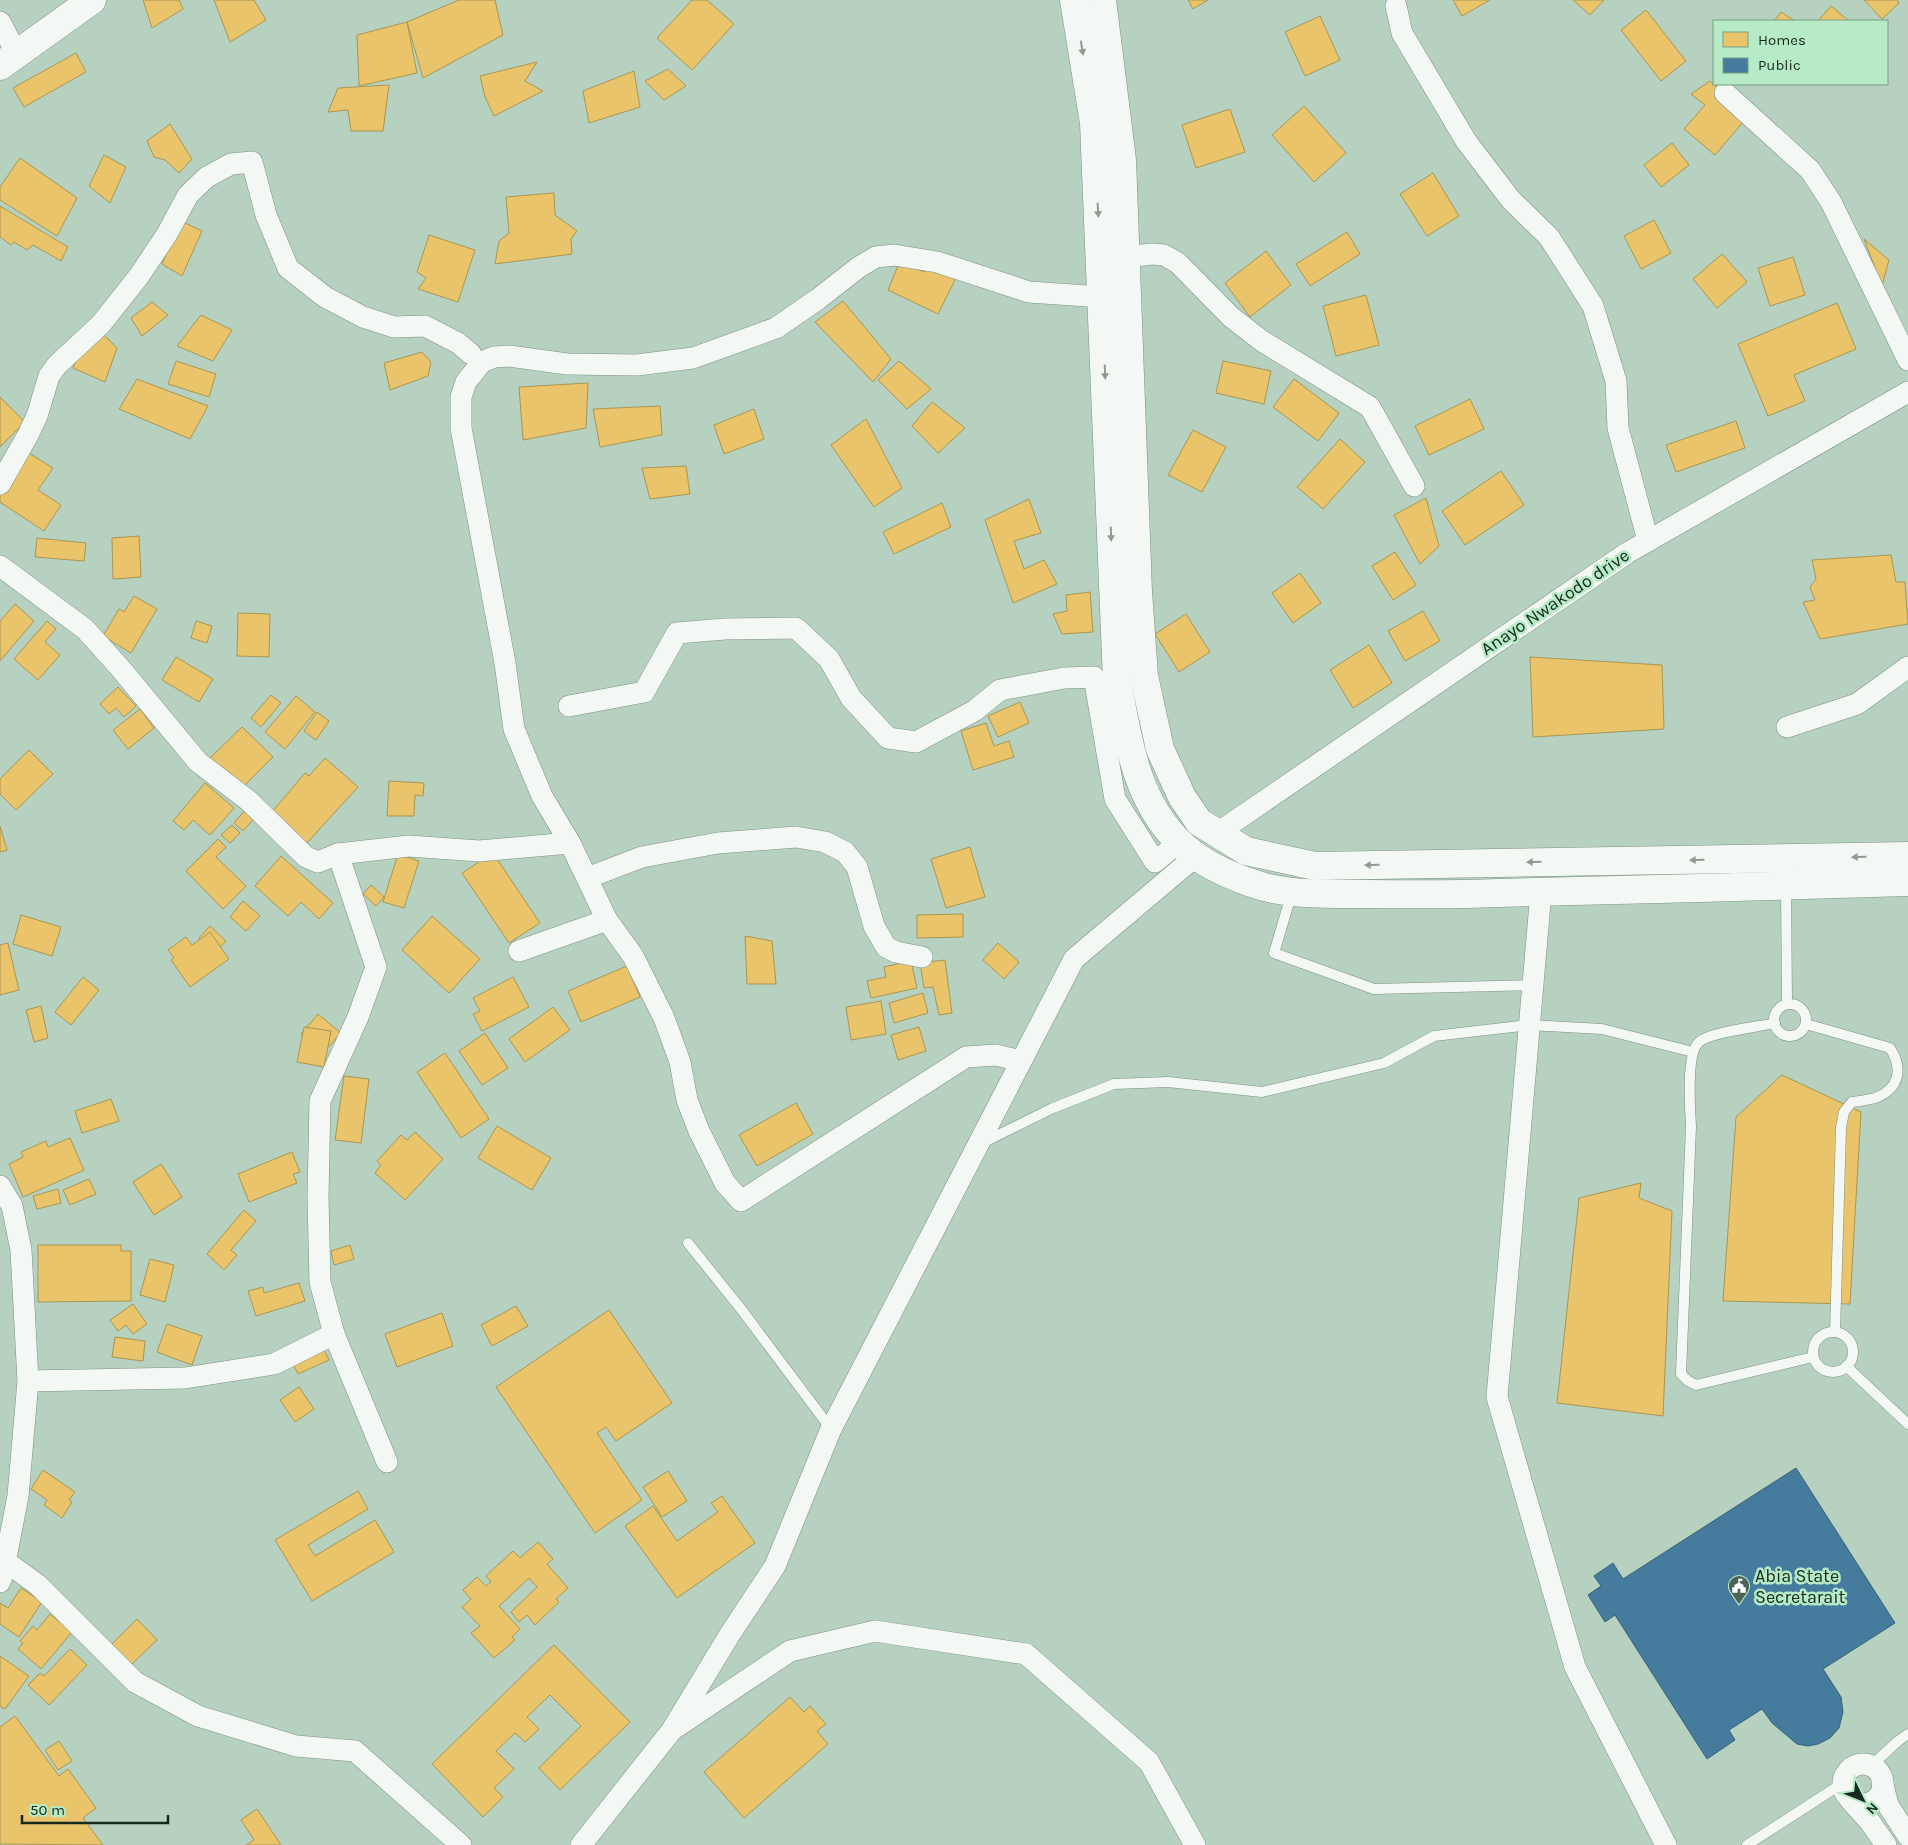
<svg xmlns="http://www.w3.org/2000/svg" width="1908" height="1845" font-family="Karla,sans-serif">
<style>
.homes{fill:#e9c46a;stroke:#a99653}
.public{fill:#457b9d;stroke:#376276}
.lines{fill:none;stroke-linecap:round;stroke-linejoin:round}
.lane-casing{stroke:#7c9184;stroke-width:11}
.street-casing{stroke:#7c9184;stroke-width:22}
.secondary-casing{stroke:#7c9184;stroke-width:29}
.lane{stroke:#f4f8f5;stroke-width:10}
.street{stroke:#f4f8f5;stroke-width:21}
.secondary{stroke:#f4f8f5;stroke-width:28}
.oneway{fill:#909b93}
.labels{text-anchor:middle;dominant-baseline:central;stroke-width:5;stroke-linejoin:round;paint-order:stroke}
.street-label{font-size:18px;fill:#15291c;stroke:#b7eac7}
.poi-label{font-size:18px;fill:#15291c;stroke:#b7eac7;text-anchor:start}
</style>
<rect width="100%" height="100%" fill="#b6d1bf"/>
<g class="homes">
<path d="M143 0H179L183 9 152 28Z"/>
<path d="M214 0H254L266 20 230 42Z"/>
<path d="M459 0H495L503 35 423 78 407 22Z"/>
<path d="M692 0H707L734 24 692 70 657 38Z"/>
<path d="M1188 0H1208L1193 9Z"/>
<path d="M1453 0H1490L1462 16Z"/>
<path d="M1573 0H1604L1590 15Z"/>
<path d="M1864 0H1897L1899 3 1882 19Z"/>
<path d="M1831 6 1849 21H1818Z"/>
<path d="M1646 10 1686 61 1661 81 1621 30Z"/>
<path d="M1781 12 1795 21H1774Z"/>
<path d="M1320 16 1340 60 1305 76 1285 32Z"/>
<path d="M407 22 417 73 359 86 357 35Z"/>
<path d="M76 53 86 72 24 107 13 88Z"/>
<path d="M537 62 525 81 543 91 494 116 485 97 480 76Z"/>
<path d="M668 69 686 86 664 100 645 81Z"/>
<path d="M634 71 640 107 589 123 583 91Z"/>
<path d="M1710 81 1749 115 1715 155 1684 129 1705 105 1691 94Z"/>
<path d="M389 85 383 131H351L348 110 328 112 338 88Z"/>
<path d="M1304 106 1346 153 1314 182 1272 135Z"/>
<path d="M1230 109 1245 152 1196 168 1182 125Z"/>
<path d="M170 124 192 159 179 173 165 160 154 157 147 141Z"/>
<path d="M1672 143 1689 165 1661 187 1644 165Z"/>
<path d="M104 155 126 167 110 203 89 186Z"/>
<path d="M20 158 77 198 57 236 0 200V187Z"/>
<path d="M1433 173 1459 216 1427 236 1400 194Z"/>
<path d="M554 193 555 215 577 231 571 239 572 254 495 264 499 241 509 233 506 197Z"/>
<path d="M0 206 68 247 61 261 33 245 27 250 14 242 11 245 0 237Z"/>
<path d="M1654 220 1671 253 1641 269 1624 236Z"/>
<path d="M181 221 202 231 182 276 162 264Z"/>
<path d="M1347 232 1360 254 1310 286 1296 264Z"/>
<path d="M429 235 475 250 458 302 418 289 426 278 417 272Z"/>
<path d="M1864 239 1889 260 1882 286Z"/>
<path d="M1266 251 1291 285 1250 317 1225 283Z"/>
<path d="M1722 254 1747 282 1717 308 1693 279Z"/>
<path d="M1793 257 1805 295 1770 306 1758 268Z"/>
<path d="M900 261 924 272 928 266 956 278 938 314 888 290Z"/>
<path d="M1366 295 1379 345 1336 356 1323 306Z"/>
<path d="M843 301 891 359 873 382 815 322Z"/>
<path d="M152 302 168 315 142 336 131 318Z"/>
<path d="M1837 303 1856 349 1794 375 1805 401 1768 416 1738 344Z"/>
<path d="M201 315 232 330 213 361 177 346Z"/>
<path d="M101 332 117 348 105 382 73 368 82 345Z"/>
<path d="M422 352 431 362 428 376 390 390 384 363Z"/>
<path d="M176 361 216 374 209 397 168 384Z"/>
<path d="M899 361 931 389 907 409 878 380Z"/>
<path d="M1223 361 1271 371 1264 404 1216 393Z"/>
<path d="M137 379 208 406 190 439 119 409Z"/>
<path d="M1294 379 1339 413 1318 441 1273 407Z"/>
<path d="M588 383 586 428 523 440 519 387Z"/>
<path d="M0 397 25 422 0 447Z"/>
<path d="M1470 399 1484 429 1429 455 1415 426Z"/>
<path d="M932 402 965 428 938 453 912 426Z"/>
<path d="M660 406 662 435 600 447 593 409Z"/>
<path d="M754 409 764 439 724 454 714 425Z"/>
<path d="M866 419 902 488 874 507 831 445Z"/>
<path d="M1736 421 1745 448 1676 472 1666 445Z"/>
<path d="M1193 430 1226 447 1202 492 1168 475Z"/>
<path d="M1340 439 1365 462 1323 509 1297 487Z"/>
<path d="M24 450 53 468 38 490 61 505 44 531 0 502V487Z"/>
<path d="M686 466 690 494 650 499 642 468Z"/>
<path d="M1501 471 1524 505 1465 545 1442 511Z"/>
<path d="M1426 498 1439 546 1420 564 1394 515Z"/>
<path d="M1029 499 1041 533 1014 541 1024 569 1044 560 1057 584 1013 603 985 520Z"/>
<path d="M942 503 951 527 894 554 883 532Z"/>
<path d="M139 536 141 577 113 579 112 538Z"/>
<path d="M37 538 86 543 84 561 35 557Z"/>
<path d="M1395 552 1416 585 1393 600 1372 566Z"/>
<path d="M1891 555 1896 582H1905L1908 624 1820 639 1803 602 1815 600 1810 587 1816 579 1812 560Z"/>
<path d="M1300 573 1321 603 1293 623 1272 593Z"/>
<path d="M1090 592 1093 632 1062 634 1053 614 1067 611 1066 595Z"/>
<path d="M134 596 157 609 131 653 103 636 119 609 124 612Z"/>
<path d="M15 604 34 621 0 661V621Z"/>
<path d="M1423 611 1440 641 1405 661 1388 631Z"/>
<path d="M238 613 270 614 269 657 237 656Z"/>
<path d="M1186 614 1210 652 1179 672 1155 634Z"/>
<path d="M47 621 56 629 45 642 60 655 38 680 14 659Z"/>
<path d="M196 621 212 626 207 643 191 638Z"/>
<path d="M1369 645 1392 683 1353 708 1330 670Z"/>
<path d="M176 657 213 679 199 702 162 680Z"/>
<path d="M1530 657 1662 665 1664 729 1533 737Z"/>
<path d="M118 687 136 706 124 717 116 708 109 714 100 704Z"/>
<path d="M271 695 281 703 261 727 251 718Z"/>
<path d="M296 696 315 712 285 749 265 732Z"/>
<path d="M1020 702 1029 723 998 737 988 716Z"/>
<path d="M140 709 154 728 128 749 113 730Z"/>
<path d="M317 712 329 721 316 740 304 731Z"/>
<path d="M986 723 994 746 1009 741 1014 757 973 770 961 731Z"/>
<path d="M242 727 273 757 241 789 210 758Z"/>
<path d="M29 750 53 774 16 810 0 794V779Z"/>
<path d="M325 758 358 787 306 844 271 813 305 773 309 776Z"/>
<path d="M389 781 424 783 423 796 415 795 414 816H387Z"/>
<path d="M205 783 234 808 210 835 193 820 184 830 173 821Z"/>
<path d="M247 808 256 816 243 831 234 823Z"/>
<path d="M232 825 240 833 230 843 221 835Z"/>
<path d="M0 826 7 850 0 852Z"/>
<path d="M218 839 226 847 216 857 246 886 223 909 186 871Z"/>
<path d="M970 847 985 897 946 908 931 859Z"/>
<path d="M493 853 540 923 509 943 462 873Z"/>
<path d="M398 854 419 861 404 908 383 902Z"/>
<path d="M281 856 333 903 319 919 301 902 288 916 255 886Z"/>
<path d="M371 885 384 897 376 906 363 894Z"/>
<path d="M243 901 260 916 246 931 230 917Z"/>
<path d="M963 914V937L917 938V915Z"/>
<path d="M21 915 61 927 52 956 13 944Z"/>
<path d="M432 916 480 959 449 993 402 950Z"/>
<path d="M210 926 226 941 215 953 199 938Z"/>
<path d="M210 932 229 959 190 987 171 960 174 958 168 950 186 937 192 945Z"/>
<path d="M745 936 772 941 776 984H747Z"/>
<path d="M8 943 19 990 0 995V945Z"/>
<path d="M998 943 1019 962 1004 979 983 960Z"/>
<path d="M945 960 952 1013 939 1015 933 987 924 988 920 963Z"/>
<path d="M911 961 917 988 871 998 867 981 886 977 884 967Z"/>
<path d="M627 966 640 997 581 1022 568 991Z"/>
<path d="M83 977 99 990 71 1025 55 1012Z"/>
<path d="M513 977 529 1007 482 1031 473 1014 480 1011 473 998Z"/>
<path d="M923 993 928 1013 894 1023 889 1003Z"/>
<path d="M881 1001 886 1034 851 1040 846 1007Z"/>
<path d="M41 1006 48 1038 34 1042 26 1010Z"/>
<path d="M553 1007 570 1030 525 1062 509 1039Z"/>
<path d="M318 1014 341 1033 323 1053 301 1034Z"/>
<path d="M304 1027 331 1031 324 1067 297 1062Z"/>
<path d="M919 1027 926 1051 898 1060 891 1035Z"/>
<path d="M485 1033 508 1068 482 1085 459 1051Z"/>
<path d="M445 1053 489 1119 461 1138 417 1072Z"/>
<path d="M1782 1075 1861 1112 1850 1304 1723 1301 1736 1117Z"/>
<path d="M344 1076 369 1079 361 1143 335 1140Z"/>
<path d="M111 1099 119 1121 82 1133 75 1111Z"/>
<path d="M796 1103 813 1134 757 1166 739 1135Z"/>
<path d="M497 1126 551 1158 532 1190 478 1158Z"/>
<path d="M415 1132 443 1159 405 1200 375 1173 381 1165 377 1161 401 1135 407 1140Z"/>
<path d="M70 1138 84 1170 23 1197 9 1164 23 1157 21 1152 46 1141 48 1147Z"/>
<path d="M292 1152 300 1172 293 1174 297 1183 249 1202 238 1174Z"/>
<path d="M161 1164 182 1197 154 1215 133 1182Z"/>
<path d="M89 1179 96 1194 70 1205 63 1190Z"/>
<path d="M1641 1183 1639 1198 1672 1211 1663 1416 1557 1403 1579 1198Z"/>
<path d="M58 1189 61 1203 37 1209 33 1196Z"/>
<path d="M244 1210 256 1221 231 1250 237 1255 224 1270 207 1254Z"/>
<path d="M38 1245H121V1251H131V1301L38 1302Z"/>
<path d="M350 1245 354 1259 334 1265 331 1251Z"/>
<path d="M150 1259 174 1265 165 1302 140 1295Z"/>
<path d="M299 1283 305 1301 256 1316 248 1291 263 1287 264 1293Z"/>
<path d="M133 1304 147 1324 133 1334 126 1325 118 1331 110 1320Z"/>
<path d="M516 1306 528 1326 492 1346 481 1325Z"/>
<path d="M609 1310 672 1403 616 1441 606 1427 597 1433 642 1500 595 1533 496 1387Z"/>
<path d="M442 1313 453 1346 397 1367 385 1334Z"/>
<path d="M167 1324 202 1336 192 1365 157 1352Z"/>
<path d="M115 1337 145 1341 143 1361 112 1357Z"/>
<path d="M324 1350 329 1360 298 1374 293 1364Z"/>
<path d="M299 1387 314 1409 295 1422 280 1400Z"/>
<path d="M43 1470 75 1492 69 1500 72 1502 62 1518 44 1505 47 1500 31 1489Z"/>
<path d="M668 1471 687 1501 662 1517 643 1487Z"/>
<path d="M358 1491 368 1509 308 1545 315 1556 375 1520 394 1552 312 1601 275 1540Z"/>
<path d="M722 1496 755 1543 677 1598 625 1526 653 1506 677 1541 718 1512 711 1503Z"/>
<path d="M538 1542 553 1559 547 1564 568 1588 556 1599 559 1602 535 1625 527 1615 519 1622 511 1612 537 1587 529 1578 499 1606 520 1629 512 1637 515 1640 494 1658 471 1633 480 1626 462 1607 471 1599 463 1590 477 1577 486 1586 491 1582 486 1576 513 1551 520 1558Z"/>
<path d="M21 1588 42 1602 19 1637 0 1624V1603L8 1608Z"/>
<path d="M50 1614 72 1632 41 1669 18 1649 23 1643 20 1641 33 1626 37 1630Z"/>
<path d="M137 1619 157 1640 130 1666 110 1646Z"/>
<path d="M554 1645 630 1722 560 1790 539 1768 581 1726 550 1695 527 1717 539 1729 525 1742 515 1733 496 1751 514 1769 494 1788 503 1797 483 1817 432 1764Z"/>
<path d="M70 1649 87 1665 49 1705 28 1685 40 1673 44 1676Z"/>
<path d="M0 1656 29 1676 5 1709 0 1706Z"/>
<path d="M790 1697 804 1712 810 1706 826 1724 817 1731 828 1744 744 1818 704 1772Z"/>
<path d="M15 1716 59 1776 68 1769 96 1808 83 1818 103 1845 0 1844V1727Z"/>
<path d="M59 1741 72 1761 58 1770 45 1750Z"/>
<path d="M257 1809 281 1845H246L254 1840 241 1820Z"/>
</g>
<path class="public" d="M1796 1468 1895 1623 1823 1669 1841 1697 1843 1712 1839 1728 1830 1738 1818 1744 1808 1746 1797 1744 1772 1723 1762 1709 1729 1730 1735 1740 1707 1759 1615 1615 1605 1622 1588 1595 1601 1586 1594 1576 1613 1563 1623 1579Z"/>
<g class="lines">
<g class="lane-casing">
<g id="lane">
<path d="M1786 886 1787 1004"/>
<path d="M1292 892 1274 953 1374 989 1533 985"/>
<circle cx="1790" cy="1020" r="16"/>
<path d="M1775 1023C1759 1027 1709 1032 1699 1042 1686 1053 1690 1109 1691 1126L1681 1374 1688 1381 1696 1385 1813 1357"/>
<path d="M1806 1024 1890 1048C1903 1068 1900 1089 1875 1098 1868 1100 1859 1101 1852 1102L1844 1112 1841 1128 1835 1332"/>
<path d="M982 1143 1053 1108 1114 1084 1168 1082 1262 1092 1384 1063 1434 1036 1529 1025 1602 1029 1693 1052"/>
<path d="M688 1243 741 1309 831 1429"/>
<circle cx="1833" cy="1352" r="20"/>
<path d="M1846 1366 1908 1424"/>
<path d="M1871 1766 1898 1741 1908 1734"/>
<path d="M1747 1845 1843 1783"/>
</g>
</g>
<g class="street-casing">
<g id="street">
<path d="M1396 6 1402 33 1466 141 1511 200 1549 237 1593 306 1616 381 1618 428 1648 541"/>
<path d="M0 22 17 54"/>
<path d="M1725 93 1810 170 1831 202 1908 360"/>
<path d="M1126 257 1152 254 1164 255 1178 263 1231 317 1262 341 1370 407 1414 486"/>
<path d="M0 484 28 435 37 416 49 376 57 365 101 324 139 276 167 234 188 195 207 177 231 164 252 162 266 215 288 268 325 297 363 317 394 327 425 326 458 343 471 354"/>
<path d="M0 566 85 629 121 669 198 762 249 801 306 857 318 862 338 854 409 846 479 851 570 843"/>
<path d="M569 706 644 692 677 633 725 629 796 628 829 659 851 698 888 738 916 742 974 711 1000 690 1064 678 1094 677 1115 799 1155 862 1179 842"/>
<path d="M1787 727 1857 704 1908 667"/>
<path d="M1216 834 1627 553 1908 392"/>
<path d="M338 854 376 967 358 1017 320 1101 318 1197 320 1282 334 1334 387 1462"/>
<path d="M587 878 642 857 718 843 796 837 825 842 845 852 857 867 874 926 886 947 896 952 922 957"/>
<path d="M1541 892 1497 1397 1575 1667 1666 1845"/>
<path d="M519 951 607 920"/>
<path d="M1021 1061 996 1055 966 1057 741 1201 725 1183 699 1131 687 1100 680 1062 664 1018 633 956 607 920 570 843 542 796 514 729 505 663 461 428V397L466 382 482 362 494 357 509 356 567 364 637 365 693 358 776 328 818 299 859 267 876 257 894 255 937 262 1029 292 1102 297"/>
<path d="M0 1186 12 1206 21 1250 28 1381 18 1496 3 1573 0 1582"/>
<path d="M28 1381 185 1378 274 1364 334 1334"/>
<path d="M5 1561 38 1585 135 1682 198 1716 296 1746 355 1751 461 1845"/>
<path d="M672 1730 730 1634 775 1566 831 1429 1074 959 1196 856"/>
<circle cx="1863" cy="1784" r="20"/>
<path d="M1882 1781 1888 1805 1908 1836"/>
<path d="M1851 1801 1870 1822 1886 1845"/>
<path d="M581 1845 672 1730 790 1651 875 1631 1026 1654 1149 1762 1195 1845"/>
</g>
</g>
<g class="secondary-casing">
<g id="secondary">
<path d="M1074 0 1094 123 1117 681C1128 739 1135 799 1179 842 1201 864 1234 878 1264 887 1296 895 1331 894 1364 894 1409 894 1454 895 1498 893 1635 890 1771 886 1908 882"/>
<path d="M1102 0 1122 160 1138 592 1144 676 1160 749 1182 797 1199 822 1246 851 1315 866 1908 856"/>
<path d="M0 66 92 0"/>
</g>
</g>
<use href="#lane" class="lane"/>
<use href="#street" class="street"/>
<use href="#secondary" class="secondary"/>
</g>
<defs><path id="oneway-solid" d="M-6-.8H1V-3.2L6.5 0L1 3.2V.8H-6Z" transform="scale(1.25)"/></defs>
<g class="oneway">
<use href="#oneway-solid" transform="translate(1082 48) rotate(81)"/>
<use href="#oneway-solid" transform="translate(1098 210) rotate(87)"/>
<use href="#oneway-solid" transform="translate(1105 372) rotate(88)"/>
<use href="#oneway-solid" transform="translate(1111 534) rotate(88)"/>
<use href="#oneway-solid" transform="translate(1859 857) rotate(179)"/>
<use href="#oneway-solid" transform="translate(1697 860) rotate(179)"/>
<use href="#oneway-solid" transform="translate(1534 862) rotate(179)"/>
<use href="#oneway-solid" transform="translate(1372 865) rotate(179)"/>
</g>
<defs>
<g id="civic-pin" transform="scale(1.125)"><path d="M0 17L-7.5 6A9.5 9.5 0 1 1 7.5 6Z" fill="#4d6455" stroke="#b7eac7"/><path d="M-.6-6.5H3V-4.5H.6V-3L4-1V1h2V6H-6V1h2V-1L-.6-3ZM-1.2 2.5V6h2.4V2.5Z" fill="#fff"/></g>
</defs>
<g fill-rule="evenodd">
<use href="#civic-pin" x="1739" y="1586"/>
</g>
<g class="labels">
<g class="street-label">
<text transform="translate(1555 602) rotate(-34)">Anayo Nwakodo drive</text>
</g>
<g class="poi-label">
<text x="1755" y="1576">Abia State<tspan x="1755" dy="21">Secretarait</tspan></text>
</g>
</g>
<rect x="1713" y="20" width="175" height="65" fill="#b7eac7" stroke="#769d83"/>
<rect x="1723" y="32" width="25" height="15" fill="#e9c46a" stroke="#769d83"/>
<text x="1758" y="45" font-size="15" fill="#15291c">Homes</text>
<rect x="1723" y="58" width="25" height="15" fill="#457b9d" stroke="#769d83"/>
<text x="1758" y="70" font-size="15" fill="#15291c">Public</text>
<g transform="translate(1863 1800) rotate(133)" stroke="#b7eac7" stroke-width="4" paint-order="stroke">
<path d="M0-4L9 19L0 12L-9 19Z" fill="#15291c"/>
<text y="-8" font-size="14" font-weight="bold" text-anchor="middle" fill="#15291c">N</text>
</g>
<path d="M22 1815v8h146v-8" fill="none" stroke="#15291c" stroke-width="2.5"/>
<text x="30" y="1815" font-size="15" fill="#15291c" stroke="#b7eac7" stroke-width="4" paint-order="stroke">50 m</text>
</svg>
